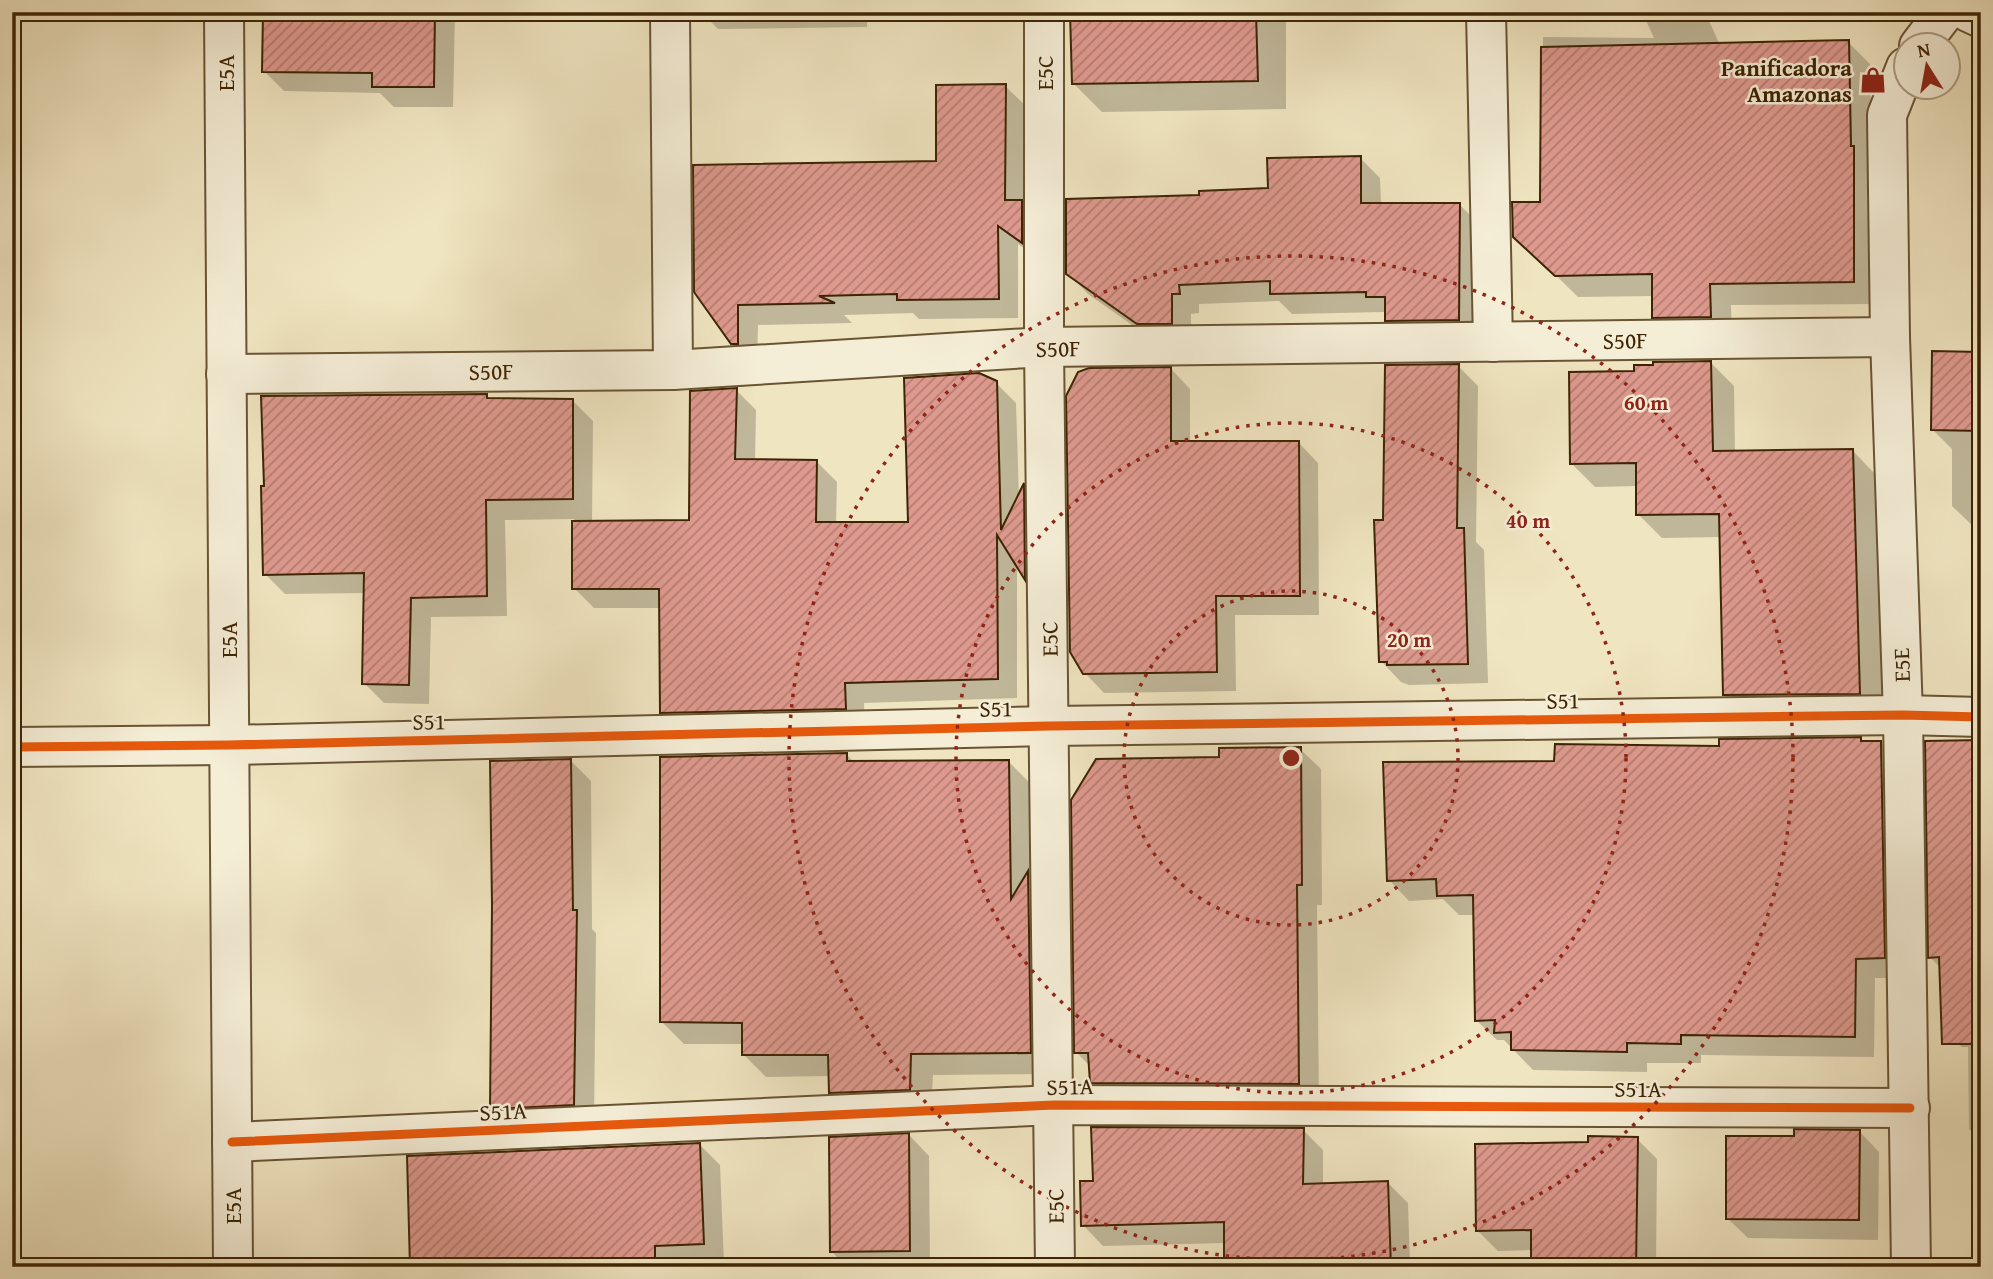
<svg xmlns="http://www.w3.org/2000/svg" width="1993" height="1279" font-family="'Gentium Book Plus',serif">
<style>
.shadow{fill:#0003}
.building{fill:url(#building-hatch);stroke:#3e2404;stroke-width:2}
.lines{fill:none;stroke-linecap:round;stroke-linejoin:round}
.minor-casing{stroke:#6a5433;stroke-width:42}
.minor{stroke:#f5eed7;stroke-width:38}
.cycleway-casing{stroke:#f5eed7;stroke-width:13}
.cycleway{stroke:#e8590c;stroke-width:9}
.ring{fill:none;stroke:#8f2418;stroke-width:3.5;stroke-dasharray:3.5 7}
.labels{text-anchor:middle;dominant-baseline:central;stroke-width:5;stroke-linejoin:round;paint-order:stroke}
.poi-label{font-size:23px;font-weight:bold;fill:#3e2404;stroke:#f5eed7;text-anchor:end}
.street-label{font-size:23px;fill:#3e2404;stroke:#f5eed7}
.centre{fill:#8f2418;stroke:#f5eed7;stroke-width:3.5}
.ring-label{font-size:21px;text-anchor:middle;font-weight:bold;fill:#8f2418;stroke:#f5eed7;stroke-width:5;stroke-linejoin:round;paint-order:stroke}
</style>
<defs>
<pattern id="building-hatch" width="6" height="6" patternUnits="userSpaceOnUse" patternTransform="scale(1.75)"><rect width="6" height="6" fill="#de998e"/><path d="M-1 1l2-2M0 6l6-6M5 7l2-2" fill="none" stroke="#b57d72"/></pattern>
</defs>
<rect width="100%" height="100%" fill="#f0e5c1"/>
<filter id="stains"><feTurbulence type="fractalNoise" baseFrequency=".00286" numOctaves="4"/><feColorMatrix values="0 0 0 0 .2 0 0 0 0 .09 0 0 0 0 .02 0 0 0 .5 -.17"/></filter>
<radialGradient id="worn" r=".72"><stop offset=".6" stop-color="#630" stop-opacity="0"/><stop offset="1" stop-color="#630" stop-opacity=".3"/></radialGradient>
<g class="shadow">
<path d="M265 12H455L453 107H394L380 93 284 91 264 71Z"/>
<path d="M701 12H867V27L718 29Z"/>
<path d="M1072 12H1286V109L1102 112 1073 83Z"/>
<path d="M1642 12H1705L1720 45 1848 42 1870 64 1875 304 1731 305 1732 338 1676 339 1654 317V296L1578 297 1534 254 1542 204 1543 37 1654 38Z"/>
<path d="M1005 86 1026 106 1042 261 1018 244V318L919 319 913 313 844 315 852 323 758 325 757 364H753L732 343 696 292 937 163Z"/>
<path d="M1360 158 1380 178 1381 204H1459L1480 225 1479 340 1407 341 1387 320V315L1384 312 1292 314 1279 301 1199 304V313L1191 314V343L1159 344 1088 294 1068 273 1201 196 1270 190Z"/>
<path d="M1981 354V526H1973L1952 506V449L1933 430Z"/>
<path d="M1711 363 1734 386 1735 453 1853 451 1876 475 1883 717 1748 718 1725 695 1721 537 1662 538 1638 514V486L1595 487 1571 463 1636 373Z"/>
<path d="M1458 366 1478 386 1476 542 1484 550 1488 683 1409 685 1401 682 1381 661 1385 521Z"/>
<path d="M1171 369 1190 389V443H1299L1318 463 1319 615H1235L1236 691 1104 693 1084 672Z"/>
<path d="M996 383 1016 403 1019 498 1024 486 1043 505 1044 596 1026 579 1017 563V698L864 703 865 728 681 732 661 712V608H594L574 588V519L505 520 507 616 431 617 429 704 384 703 364 683 365 593 285 594 265 574 487 395 491 400H572L593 421 592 522H691L736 390 756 410 755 461 817 462 837 482 836 524H910Z"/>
<path d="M1860 739 1864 743H1881L1901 763 1904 978H1875L1874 1057 1701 1055V1063H1647V1072L1533 1070 1504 1040H1497L1476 1020 1475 915H1459L1443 899 1409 901 1389 880 1556 763 1721 748Z"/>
<path d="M1981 742V1141L1969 1129 1968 1047H1962L1943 1028 1941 968 1930 957Z"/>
<path d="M1300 749 1321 769 1322 905H1317L1319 1104 1112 1103 1092 1082 1091 1067 1076 1052 1221 759Z"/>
<path d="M846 754 855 763 1008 761 1030 783 1032 877 1052 1074 933 1075 931 1111 852 1114 830 1093V1076L766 1077 744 1055V1044H684L662 1022Z"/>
<path d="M571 761 591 781 592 929 596 933 594 1124 512 1128 491 1108 494 905Z"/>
<path d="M1303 1130 1323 1150V1185L1387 1182 1408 1203 1410 1267H1225V1243L1103 1246 1083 1225 1095 1183Z"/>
<path d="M1859 1131 1879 1152 1878 1240 1748 1238 1727 1218 1795 1137Z"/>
<path d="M909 1135 929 1156 930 1267H847L832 1252Z"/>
<path d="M1637 1139 1657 1159 1656 1267H1533V1250L1498 1251 1478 1231Z"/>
<path d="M700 1145 720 1165 724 1264 675 1267H411Z"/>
</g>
<g class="building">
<path d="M263 12H435L434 87H372V73L262 72Z"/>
<path d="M1070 12H1256L1258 81 1072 84Z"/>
<path d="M1849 40 1851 146H1854V282L1710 284 1711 317 1652 318V274L1555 276 1513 237 1512 202H1540L1541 47Z"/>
<path d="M1006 84 1005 200H1022V243L998 226 999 299 897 300V294L819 296 835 303 738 305V344H731L694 292 693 165 936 161V85Z"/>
<path d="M1361 156V203H1460L1459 320 1385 321V297H1366V292L1270 294V281L1179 285 1180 294H1172V324H1137L1066 274V199L1199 195V191L1268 188 1267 158Z"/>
<path d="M1932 351 1981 352V431L1931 430Z"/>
<path d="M1711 361 1713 451 1853 449 1860 694 1723 695 1719 514 1636 515V463L1570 464 1569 372 1634 371V365H1653V362Z"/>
<path d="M1459 364 1457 528H1464L1468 664 1387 665V662H1379L1374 520H1383L1385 365Z"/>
<path d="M1171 367V441H1299L1300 596H1216L1217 672 1083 674 1070 652 1066 396 1078 372 1089 368Z"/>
<path d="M979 373 997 381 1001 530 1024 483 1025 580 997 535 998 679 845 683 846 709 660 713 659 589H572V521L689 520 690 391 737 388 735 459 817 460 816 522H908L904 378Z"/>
<path d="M487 394V398L573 399V499L486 500 487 596 411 598 409 685 362 684 364 573 263 575 261 486H264L261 396Z"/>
<path d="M1861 737V741H1881L1885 958 1856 959 1855 1037 1681 1035V1044L1627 1043V1052L1511 1050V1032L1494 1033 1495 1020 1475 1021 1473 895 1437 896 1436 879 1387 881 1383 762 1554 761 1555 744 1719 746V739Z"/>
<path d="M1981 740V1044H1942L1939 957 1928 958 1925 741Z"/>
<path d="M1301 747 1302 885H1297L1299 1084 1090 1083 1088 1053H1074L1071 800 1096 759 1219 757V748Z"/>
<path d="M847 753V761L1009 760 1011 899 1028 871 1031 1053 911 1054 910 1090 829 1093 828 1055H742V1023L660 1022V757Z"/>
<path d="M571 759 573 910H577L574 1105 490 1109 492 905 490 761Z"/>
<path d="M1091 1127 1304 1128 1303 1184 1388 1181 1391 1267H1224V1222L1081 1226 1080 1181H1093Z"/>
<path d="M1794 1129 1860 1130 1859 1220 1726 1219V1136H1794Z"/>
<path d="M909 1133 910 1251 830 1252 829 1137Z"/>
<path d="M1588 1136 1638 1137 1636 1267H1531V1230L1476 1231 1475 1144 1588 1142Z"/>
<path d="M700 1143 704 1244 655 1246V1267H410L407 1156Z"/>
</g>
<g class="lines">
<g class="minor-casing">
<g id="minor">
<path d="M224 12 233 1267"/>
<path d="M670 12 673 370"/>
<path d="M1044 12V347L1055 1267"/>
<path d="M1486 12 1493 342"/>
<path d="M1968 12 1981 18"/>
<path d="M1919 46 1945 12"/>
<path d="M1906 67 1887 115 1890 337 1903 715 1911 1267"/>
<path d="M226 374 673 370 1044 347 1890 337"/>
<path d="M12 747 229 745 1050 726 1903 715 1981 717"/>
<path d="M232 1142 1054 1105 1910 1108"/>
</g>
</g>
<use href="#minor" class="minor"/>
<g class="cycleway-casing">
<g id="cycleway">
<path d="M12 747 229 745 1050 726 1903 715 1981 717"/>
<path d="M232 1142 1054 1105 1910 1108"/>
</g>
</g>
<use href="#cycleway" class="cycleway"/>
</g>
<g class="ring">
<circle cx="1291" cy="758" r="167"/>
<circle cx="1291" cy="758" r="335"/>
<circle cx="1291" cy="758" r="502"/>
</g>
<defs>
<g id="shop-bare" transform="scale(2.1)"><path d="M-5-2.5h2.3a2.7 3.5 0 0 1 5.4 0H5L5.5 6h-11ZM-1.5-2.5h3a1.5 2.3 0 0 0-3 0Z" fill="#8f2418" stroke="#f5eed7" stroke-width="2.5" paint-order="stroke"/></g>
</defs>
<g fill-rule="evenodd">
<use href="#shop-bare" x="1873" y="80"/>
</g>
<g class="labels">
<g class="poi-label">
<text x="1852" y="67">Panificadora<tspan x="1852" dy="26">Amazonas</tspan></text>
</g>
<g class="street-label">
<text transform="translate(225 73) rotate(-90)">E5A</text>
<text transform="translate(1044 73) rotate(-90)">E5C</text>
<text transform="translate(1625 340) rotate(-1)">S50F</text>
<text transform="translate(1058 348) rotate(-1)">S50F</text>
<text transform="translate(491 371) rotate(-1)">S50F</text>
<text transform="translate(1049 639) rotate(-91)">E5C</text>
<text transform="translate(228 640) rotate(-90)">E5A</text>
<text transform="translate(1901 665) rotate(-92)">E5E</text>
<text transform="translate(1563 700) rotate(-1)">S51</text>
<text transform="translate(996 708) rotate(-1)">S51</text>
<text transform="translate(429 721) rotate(-1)">S51</text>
<text transform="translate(1070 1086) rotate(-1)">S51A</text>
<text x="1638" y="1088">S51A</text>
<text transform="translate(503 1111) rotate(-3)">S51A</text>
<text transform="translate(232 1206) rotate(-90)">E5A</text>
<text transform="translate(1055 1206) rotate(-91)">E5C</text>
</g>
</g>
<circle cx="1291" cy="758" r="10" class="centre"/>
<g class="ring-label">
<text x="1646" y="410">60 m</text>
<text x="1528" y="528">40 m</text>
<text x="1409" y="647">20 m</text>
</g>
<rect width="1993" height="1279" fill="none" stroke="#f0e5c1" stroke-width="42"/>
<rect x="14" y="14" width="1965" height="1251" fill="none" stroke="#3e2404" stroke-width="3.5"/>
<rect x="21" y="21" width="1951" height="1237" fill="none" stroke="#3e2404" stroke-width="2"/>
<g transform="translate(1927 66) rotate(349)"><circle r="33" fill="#f5eed7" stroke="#ac9d83" stroke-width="2"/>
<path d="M0-5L12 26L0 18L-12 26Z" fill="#8f2418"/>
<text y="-10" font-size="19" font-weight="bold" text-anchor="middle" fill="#3e2404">N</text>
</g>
<rect width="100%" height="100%" filter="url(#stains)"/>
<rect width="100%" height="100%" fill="url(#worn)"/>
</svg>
